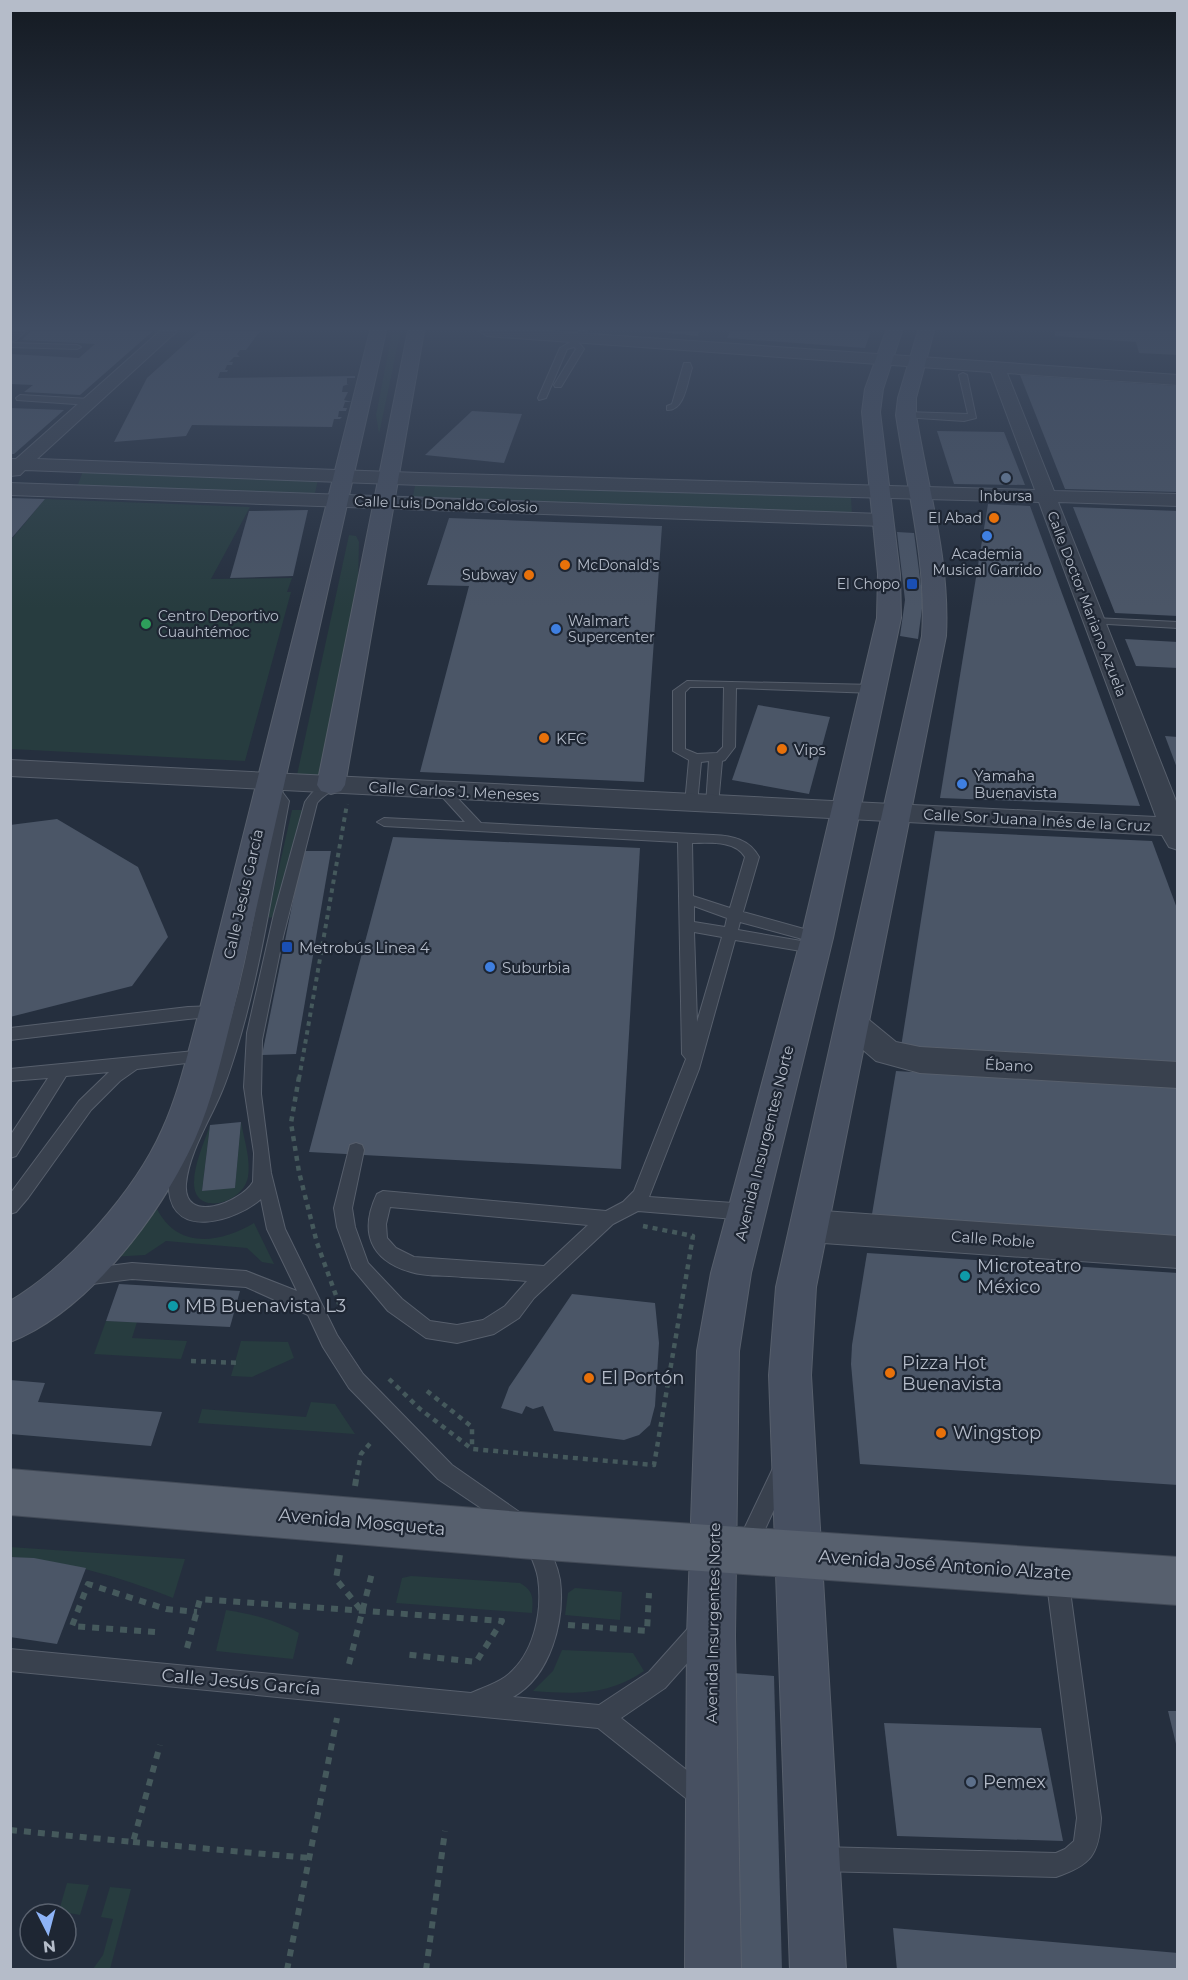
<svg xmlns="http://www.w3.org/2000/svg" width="1188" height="1980" font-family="Montserrat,sans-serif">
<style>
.green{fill:#273c3f}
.building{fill:#4b5667}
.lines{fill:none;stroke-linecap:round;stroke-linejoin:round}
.lane-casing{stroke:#575f6c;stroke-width:2}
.street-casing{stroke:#575f6c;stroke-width:2}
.secondary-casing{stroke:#575f6c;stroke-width:2}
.primary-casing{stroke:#424a57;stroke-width:2}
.path-far2{stroke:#45595c;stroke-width:4;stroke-dasharray:4.5 4.5;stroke-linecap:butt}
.path-far1{stroke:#45595c;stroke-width:4.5;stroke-dasharray:5 5;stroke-linecap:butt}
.path{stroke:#45595c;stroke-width:6;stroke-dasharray:7 7;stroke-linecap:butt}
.lane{fill:#39414e;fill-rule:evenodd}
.street{fill:#39414e;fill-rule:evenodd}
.secondary{fill:#475061;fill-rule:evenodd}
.primary{fill:#57606e;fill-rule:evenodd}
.service-dot{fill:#5c6f8a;stroke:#1e2633;stroke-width:2}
.food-dot{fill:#e8710a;stroke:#1e2633;stroke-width:2}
.shop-dot{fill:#3f7fe0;stroke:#1e2633;stroke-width:2}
.transit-dot{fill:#1a4fb4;stroke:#1e2633;stroke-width:2}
.leisure-dot{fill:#2e9e5b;stroke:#1e2633;stroke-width:2}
.culture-dot{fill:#0f9aa8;stroke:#1e2633;stroke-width:2}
.labels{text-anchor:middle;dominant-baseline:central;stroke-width:4.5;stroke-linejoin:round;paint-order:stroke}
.far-poi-label{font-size:14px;fill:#b5bcc9;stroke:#1e2633;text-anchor:end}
.far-street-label{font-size:14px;fill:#b5bcc9;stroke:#1e2633}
.poi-label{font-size:15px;fill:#b5bcc9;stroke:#1e2633;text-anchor:start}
.street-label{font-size:15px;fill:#b5bcc9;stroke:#1e2633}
.near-poi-label{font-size:18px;fill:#b5bcc9;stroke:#1e2633;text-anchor:start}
.near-street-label{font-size:18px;fill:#b5bcc9;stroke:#1e2633}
</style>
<rect width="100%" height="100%" fill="#252f3e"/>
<g class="green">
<path d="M392 333 400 334 379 434 376 415Z"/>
<path d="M83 471 318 480 314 497 77 487Z"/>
<path d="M416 481 851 497 852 515 412 501Z"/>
<path d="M45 499 250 507 211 579 292 578 287 592H291L245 761 11 749V540Z"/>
<path d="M349 535 356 536 359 542 358 585 319 777 297 775Z"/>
<path d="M292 810H302L274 916 270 918 268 916Z"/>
<path d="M241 1122C244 1139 251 1160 248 1177 243 1204 194 1217 194 1183 194 1164 204 1143 210 1125L202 1191 235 1187Z"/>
<path d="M157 1209C178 1250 220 1243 254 1223L274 1264 262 1262 247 1248 166 1241 145 1255 111 1257Z"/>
<path d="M106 1321 137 1322 132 1338 187 1341 181 1359 94 1354Z"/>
<path d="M241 1341 288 1342 294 1358 252 1377 231 1376Z"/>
<path d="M311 1402 335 1404 355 1434 198 1423 202 1409 306 1417Z"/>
<path d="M10 1547 185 1559 173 1598C120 1577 67 1561 11 1557Z"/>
<path d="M411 1576 520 1583C534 1591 533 1598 532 1613L396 1603 402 1578Z"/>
<path d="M575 1588 622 1592 620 1620 565 1615 568 1593Z"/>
<path d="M226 1610C252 1614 276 1620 299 1633L293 1659 216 1651Z"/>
<path d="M562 1650 633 1653 644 1671C607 1696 575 1694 533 1691L553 1671Z"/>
<path d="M67 1883 89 1885 80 1915 69 1913 66 1923V1914H58Z"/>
<path d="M110 1887 131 1889 110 1969H93L103 1955 113 1919 101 1917Z"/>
</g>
<g class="building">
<path d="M31 331H153L80 395 24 392 33 385 10 384V354L79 358 95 344 22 340Z"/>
<path d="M199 331H260L246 350H240L237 354 240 357H234L229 362H233L232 365H227L225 370H228L227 372H220L218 378 355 376V378H347V384H349L343 386 342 392H348L344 400 352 402H345L343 408H347L346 411H339L338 417H342L340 419H334L332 427 192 425 186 436 114 442 147 378Z"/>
<path d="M651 331H699L698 336Z"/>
<path d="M730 331H871L865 348 727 338Z"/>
<path d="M1055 331H1178V355L1139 353 1136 342 1055 336Z"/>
<path d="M1020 375 1178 386V492L1065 489Z"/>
<path d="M10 408 64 410 14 454H10Z"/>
<path d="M472 411 522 414 504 463 425 455Z"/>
<path d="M937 431 1004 432 1025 485 954 484Z"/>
<path d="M10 498 45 499 10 540Z"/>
<path d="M988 504 1030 506 1140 806 940 798Z"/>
<path d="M1073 507 1178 511V616L1115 613Z"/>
<path d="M308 510 293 576 230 578 249 511Z"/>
<path d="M449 518 662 526 644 782 420 772 469 586 427 585Z"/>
<path d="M897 532 914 533 923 601 918 639 900 636 905 600Z"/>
<path d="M1125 639 1178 642V668L1136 666Z"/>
<path d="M758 705 830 717 809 794 732 780Z"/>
<path d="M1165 736 1178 737V768H1177Z"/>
<path d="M57 819 138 867 168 937 132 986 10 1017V825Z"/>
<path d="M935 831 1152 841 1178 911V1062L901 1047Z"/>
<path d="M393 837 640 848 621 1169 309 1152Z"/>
<path d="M303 851H331L296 1054 262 1055Z"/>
<path d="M896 1071 1178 1088V1239L871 1220Z"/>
<path d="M241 1122 235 1188 202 1191 210 1125Z"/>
<path d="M867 1253 1178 1273V1485L860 1464 851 1364 852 1345Z"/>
<path d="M119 1284 240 1291 230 1327 106 1321Z"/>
<path d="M572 1294 655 1303 659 1343 655 1406 650 1425 639 1435 624 1440 554 1431 543 1406 533 1409 526 1406 522 1414 501 1408 509 1387Z"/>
<path d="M10 1380 45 1383 38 1402 162 1412 151 1446 10 1434Z"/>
<path d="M10 1557 34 1558 86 1568 57 1644 10 1637Z"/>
<path d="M733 1673 774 1676 782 1970H735Z"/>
<path d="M1168 1711H1178V1748H1177Z"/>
<path d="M884 1723 1041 1728 1063 1841 897 1836Z"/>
<path d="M893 1928 1178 1953V1970H897Z"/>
</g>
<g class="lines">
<g class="lane-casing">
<g id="lane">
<path d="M579 331H587L579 343 584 349 561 387H555L554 385 576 349 574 347 567 349 546 398 539 400 538 398 560 348 572 341Z"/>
<path d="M10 343 77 345 81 347 77 349 10 347Z"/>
<path d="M684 363H690L692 368C687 382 685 411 667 410V406L672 404Z"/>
<path d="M963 373 967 375 976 418 964 421 903 417V413L906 412 968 414 959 375Z"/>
<path d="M20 395 90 399 94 402 90 405 17 400 16 398Z"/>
<path d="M1094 618 1178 622V628L1090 623V619Z"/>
<path d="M687 681 875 685 881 689 875 693 736 688 735 747 725 760 722 761 718 805 712 809 706 805 709 761 701 762 697 804 696 807H686L685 804 689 760 673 751V691ZM690 687H724L723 747 717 753 697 754 685 749V692Z"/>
<path d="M270 780 274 781 289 801C273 884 261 970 236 1051 231 1067 226 1083 219 1098 207 1125 189 1154 186 1184 183 1225 240 1203 253 1182L254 1153 244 1087 247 1033 274 914 305 802C312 792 322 780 336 782L337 785C332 792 323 795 317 803L283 937 262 1040 261 1094 271 1173 285 1229 337 1335 363 1374 452 1465 525 1516 528 1523 525 1530 518 1533 438 1479 349 1388 323 1347 308 1315 246 1287 132 1279 84 1285 78 1283 75 1277 78 1271 84 1269 132 1263 246 1271 297 1291 267 1229 261 1199C237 1220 174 1241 169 1191 167 1162 193 1120 205 1093 244 1002 256 898 276 801L264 784Z"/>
<path d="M442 786 447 787 481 823 713 835C733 836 749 839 759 857L743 912 822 934 824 938 817 943 740 922 738 930 813 943 820 948 813 953 735 940 699 1069 649 1197 747 1204 753 1207 756 1212 753 1217 747 1220 638 1211 613 1224 534 1298 519 1318 494 1334 457 1343 426 1338 388 1311 352 1268 337 1227 334 1208 350 1145 356 1143 362 1145 364 1150 352 1208 355 1227 368 1263 402 1299 430 1321 457 1325 483 1320 505 1306 527 1281C505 1279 484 1278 462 1277 446 1275 426 1277 411 1272 370 1260 359 1232 377 1194L383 1191 606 1211 623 1202 634 1191 686 1059 682 1054 678 842 384 826 377 822 384 818 465 822 436 790ZM692 843C709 843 735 840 745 857L730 908 693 896ZM694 906 727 918 725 927 694 922ZM694 932 722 937 697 1022ZM390 1207 588 1225 544 1266 414 1257 396 1248 387 1238 386 1224Z"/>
<path d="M216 1006 221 1008 224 1012 221 1016 188 1019 10 1040V1028L188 1007Z"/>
<path d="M205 1050 211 1052 213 1056 211 1060 137 1069 120 1081 91 1110 28 1198 16 1212 10 1214V1194L79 1101 109 1072 66 1076 16 1156 10 1158V1136L48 1078 10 1081V1069Z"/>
<path d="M781 1463 788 1466 791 1473 754 1553 747 1557 740 1553 736 1546 774 1466Z"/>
<path d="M536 1532 543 1536C550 1550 557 1564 560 1580 565 1620 551 1676 513 1697L599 1705 649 1672 691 1625 699 1622 707 1625 710 1633 707 1641 665 1688 621 1718 708 1787 712 1795 708 1803 700 1807 692 1803 598 1728 10 1671V1649L471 1693C482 1688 495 1684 505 1677 534 1656 543 1612 538 1578 536 1566 530 1555 525 1543L529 1536Z"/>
<path d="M1057 1565 1065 1568 1068 1576 1101 1818C1099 1855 1091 1865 1056 1877L819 1871 810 1868 807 1859 810 1850 819 1847 1056 1853 1065 1849 1074 1841 1077 1818 1046 1576 1049 1568Z"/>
</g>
</g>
<g class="street-casing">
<g id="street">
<path d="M10 331H25L16 340 10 342Z"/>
<path d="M160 331H177L37 459 420 473 1035 490 991 372 487 336 479 331H548L1178 375V385L1007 373 1054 491 1178 494V506L1058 502 1178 806V850L1169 847 1162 835 10 776V760L1156 817 1039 502 420 485 25 470 20 475 10 476V459H16Z"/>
<path d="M10 483 882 514 889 516 892 520 889 524 882 526 10 495Z"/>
<path d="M852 1011 863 1015 896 1042 920 1047 1178 1062V1088L920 1073 876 1061 841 1031 837 1023 841 1015Z"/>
<path d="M809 1210 1178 1236V1268L809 1242 797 1237 791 1226 797 1215Z"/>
</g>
</g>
<g class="secondary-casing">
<g id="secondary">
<path d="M370 331H386L233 1012C222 1055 213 1099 195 1139 161 1214 88 1312 10 1342V1301C68 1267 135 1191 162 1130 179 1093 188 1052 199 1012Z"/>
<path d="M408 331H424L345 785 341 791 331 794 321 791 317 785Z"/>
<path d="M886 331H902L883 389 880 412 900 574 901 618 833 938 751 1273 739 1351 735 1636 741 1970H685L687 1636 697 1351 711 1273 801 938 877 618 878 574 862 412 865 389Z"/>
<path d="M918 331H934L916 398V415C928 489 950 560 946 636L816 1287 811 1375 846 1970H790L769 1375 776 1287 922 636C927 561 907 489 896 415L898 398Z"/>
</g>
</g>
<g class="primary-casing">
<path id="primary" d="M10 1469 533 1513 1178 1557V1605L533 1559 10 1515Z"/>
</g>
<path class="path-far2" d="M299 1079 347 804"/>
<g class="path-far1">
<path d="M299 1077 291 1123 299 1172 317 1243 342 1312"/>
<path d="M191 1361 241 1363"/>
<path d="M389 1379 420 1409 472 1449 654 1465 693 1236 643 1226"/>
<path d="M427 1391 472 1427V1449"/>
<path d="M357 1475 361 1454 373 1440"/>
</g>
<g class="path">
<path d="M355 1486 357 1474"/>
<path d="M340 1555 336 1579 361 1610"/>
<path d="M568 1625 647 1631 649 1593"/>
<path d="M155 1632 72 1626 88 1584 166 1609 197 1612"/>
<path d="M187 1648 200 1599 502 1621 476 1662 403 1654"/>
<path d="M349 1664 372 1573"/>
<path d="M10 1830 133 1842 160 1745"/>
<path d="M133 1842 309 1858"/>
<path d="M287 1970 337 1718"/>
<path d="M426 1970 445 1831"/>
</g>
<use href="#lane" class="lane"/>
<use href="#street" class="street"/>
<use href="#secondary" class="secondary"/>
<use href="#primary" class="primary"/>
</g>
<linearGradient id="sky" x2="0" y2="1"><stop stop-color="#141a22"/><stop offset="0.54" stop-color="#404d63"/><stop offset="1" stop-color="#404d63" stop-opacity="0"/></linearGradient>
<rect width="1188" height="608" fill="url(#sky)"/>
<g class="service-dot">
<circle cx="1006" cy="478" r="6"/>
<circle cx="971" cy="1782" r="6"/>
</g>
<g class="food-dot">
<circle cx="994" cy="518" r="6"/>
<circle cx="565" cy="565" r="6"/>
<circle cx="529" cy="575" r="6"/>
<circle cx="544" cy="738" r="6"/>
<circle cx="782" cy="749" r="6"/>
<circle cx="890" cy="1373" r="6"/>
<circle cx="589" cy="1378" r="6"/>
<circle cx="941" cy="1433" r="6"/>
</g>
<g class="shop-dot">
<circle cx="987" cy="536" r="6"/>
<circle cx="556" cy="629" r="6"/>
<circle cx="962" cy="784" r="6"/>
<circle cx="490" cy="967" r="6"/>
</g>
<g class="transit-dot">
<rect x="906" y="578" width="12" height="12" rx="3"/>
<rect x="281" y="941" width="12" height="12" rx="3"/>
</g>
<circle class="leisure-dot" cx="146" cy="624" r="6"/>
<g class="culture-dot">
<circle cx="965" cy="1276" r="6"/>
<circle cx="173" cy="1306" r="6"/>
</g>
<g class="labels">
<g class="far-poi-label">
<text x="1006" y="496" text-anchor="middle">Inbursa</text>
<text x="982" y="518">El Abad</text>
<text x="987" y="554" text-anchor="middle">Academia<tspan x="987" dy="16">Musical Garrido</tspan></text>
<text x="577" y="565" text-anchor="start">McDonald's</text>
<text x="517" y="575">Subway</text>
<text x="900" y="584">El Chopo</text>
<text x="158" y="616" text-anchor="start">Centro Deportivo<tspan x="158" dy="16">Cuauhtémoc</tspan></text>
<text x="568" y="621" text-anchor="start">Walmart<tspan x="568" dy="16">Supercenter</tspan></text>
</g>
<g class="far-street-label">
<text transform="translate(446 504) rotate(2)">Calle Luis Donaldo Colosio</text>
<text transform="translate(1087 604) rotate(69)">Calle Doctor Mariano Azuela</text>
</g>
<g class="poi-label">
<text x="556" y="738">KFC</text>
<text x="794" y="749">Vips</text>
<text x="974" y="775">Yamaha<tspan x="974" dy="17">Buenavista</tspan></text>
<text x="299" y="947">Metrobús Linea 4</text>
<text x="502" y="967">Suburbia</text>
</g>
<g class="street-label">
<text transform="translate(454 791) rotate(3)">Calle Carlos J. Meneses</text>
<text transform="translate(1037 820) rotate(3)">Calle Sor Juana Inés de la Cruz</text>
<text transform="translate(243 894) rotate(-77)">Calle Jesús García</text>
<text transform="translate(1009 1065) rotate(3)">Ébano</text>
<text transform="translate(764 1143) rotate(-76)">Avenida Insurgentes Norte</text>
<text transform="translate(993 1239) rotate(4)">Calle Roble</text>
<text transform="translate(713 1623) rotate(-89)">Avenida Insurgentes Norte</text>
</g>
<g class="near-poi-label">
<text x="977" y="1266">Microteatro<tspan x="977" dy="21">México</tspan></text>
<text x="185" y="1306">MB Buenavista L3</text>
<text x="902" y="1363">Pizza Hot<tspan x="902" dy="21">Buenavista</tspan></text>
<text x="601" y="1378">El Portón</text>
<text x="953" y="1433">Wingstop</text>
<text x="983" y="1782">Pemex</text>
</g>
<g class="near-street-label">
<text transform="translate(362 1522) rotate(5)">Avenida Mosqueta</text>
<text transform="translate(945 1565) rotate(4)">Avenida José Antonio Alzate</text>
<text transform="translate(241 1682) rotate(5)">Calle Jesús García</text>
</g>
</g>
<rect width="1188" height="1980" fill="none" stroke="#b5bcc9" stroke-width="24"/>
<g transform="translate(48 1932) rotate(174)"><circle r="28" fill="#1e2633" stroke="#5a626f" stroke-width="1.5"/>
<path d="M0-4.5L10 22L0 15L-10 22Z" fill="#8db3f6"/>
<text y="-9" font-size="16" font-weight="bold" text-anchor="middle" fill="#b5bcc9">N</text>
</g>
</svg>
